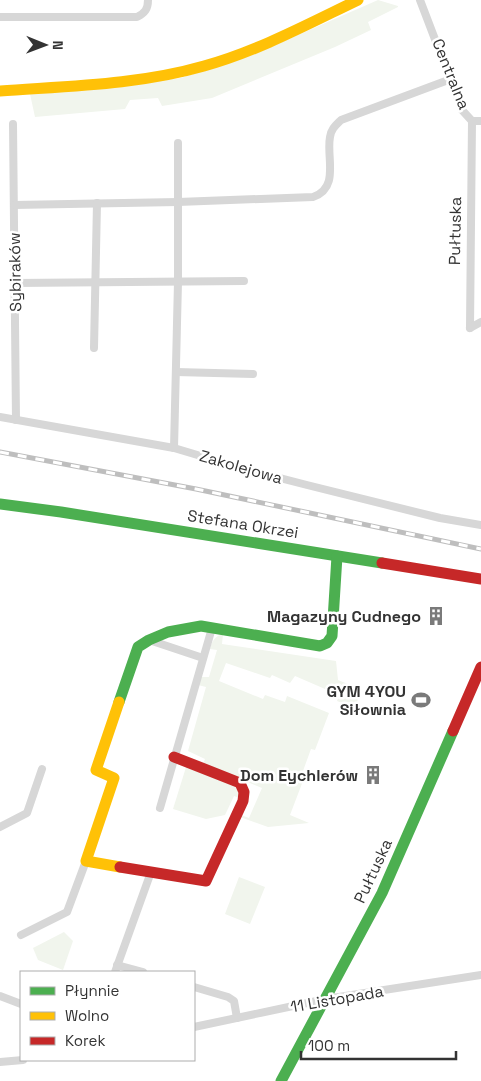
<svg xmlns="http://www.w3.org/2000/svg" width="481" height="1081" font-family="'Space Grotesk',sans-serif">
<style>
.green{fill:#f1f5ed}
.lines{fill:none;stroke-linecap:round;stroke-linejoin:round}
.street{stroke:#d7d7d7;stroke-width:8}
.fast{stroke:#4caf50;stroke-width:11}
.slow{stroke:#ffc107;stroke-width:11}
.jam{stroke:#c62828;stroke-width:11}
.rail-casing{stroke:#bebebe;stroke-width:5}
.rail{stroke:#fff;stroke-width:3;stroke-dasharray:9;stroke-linecap:butt}
.labels{text-anchor:middle;dominant-baseline:central;stroke-width:5;stroke-linejoin:round;paint-order:stroke}
.street-label{font-size:16px;fill:#333;stroke:#fff}
.poi-label{font-size:16px;font-weight:bold;fill:#333;stroke:#fff;text-anchor:end}
</style>
<rect width="100%" height="100%" fill="#fff"/>
<g class="green">
<path d="M378 0 398 6V7L368 22 371 30 335 47 212 98 162 106 158 98 130 100 125 109 35 117 30 94 181 78 252 55Z"/>
<path d="M223 634 222 644 336 661 338 680 353 686 360 693 355 708 337 701 339 695 295 676 290 683 272 675 270 678 226 663 219 681 263 699 265 695 285 702 287 696 329 713 315 750 311 749 303 771 306 773 290 815 309 823 268 827 240 817 241 815 249 818 262 788 203 764 205 759 188 751 206 687 198 685 201 677H209L217 650 210 649C212 641 215 636 223 634Z"/>
<path d="M187 764 238 786 240 798 234 796 225 815 206 819 173 809Z"/>
<path d="M239 877 265 887 250 924 225 914Z"/>
<path d="M64 932 73 941 63 970 38 960 33 948Z"/>
</g>
<g class="lines">
<g class="street">
<path d="M420 0 462 110 472 121H481"/>
<path d="M0 17H137C145 13 148 9 148 0"/>
<path d="M13 124 16 420"/>
<path d="M14 205 178 202 313 197C340 188 326 157 330 137 331 129 336 125 341 120L451 79"/>
<path d="M15 283 244 281"/>
<path d="M470 328 472 121"/>
<path d="M470 328 481 322"/>
<path d="M94 348 97 203"/>
<path d="M176 372 253 374"/>
<path d="M0 417 174 448 241 468 307 485 440 518 481 525"/>
<path d="M174 448 178 282V143"/>
<path d="M149 640 203 658"/>
<path d="M160 808 212 628"/>
<path d="M0 827 27 813 42 769"/>
<path d="M21 935 67 912 86 861"/>
<path d="M117 965 143 972"/>
<path d="M115 972 151 872"/>
<path d="M194 987 228 997 234 1001 237 1018"/>
<path d="M0 996 21 1004"/>
<path d="M194 1027 326 999 481 975"/>
<path d="M0 1062 23 1060"/>
</g>
<g class="fast">
<path d="M0 504 61 512 382 563"/>
<path d="M119 702 138 647 149 640 168 632 201 626 320 646 327 643 332 636 337 556"/>
<path d="M281 1081 382 893 453 731"/>
</g>
<g class="slow">
<path d="M0 91C68 86 138 85 204 66 258 51 308 24 358 0"/>
<path d="M119 702 96 770 114 778 86 861 120 867"/>
</g>
<g class="jam">
<path d="M382 563 481 579"/>
<path d="M453 731 481 667"/>
<path d="M120 867 206 881 243 801 244 792 240 783 174 757"/>
</g>
<g class="rail-casing">
<path id="rail" d="M0 452 196 489 481 549"/>
</g>
<use href="#rail" class="rail"/>
</g>
<defs>
<g id="building-bare" transform="scale(1.5)"><path d="M-4-6H4V6H1V3H-1V6H-4ZM-2.5-4.3h1.7v1.8h-1.7ZM.8-4.3h1.7v1.8H.8ZM-2.5-1h1.7V.8h-1.7ZM.8-1h1.7V.8H.8Z" fill="#7a7a7a" stroke="#fff" stroke-width="2.5" paint-order="stroke"/></g>
<g id="stadium-bare" transform="scale(1.5)"><path d="M0-5a6.5 5 0 1 0 0 10a6.5 5 0 1 0 0-10ZM-3.5-1.8h7v3.6h-7Z" fill="#7a7a7a" stroke="#fff" stroke-width="2.5" paint-order="stroke"/></g>
</defs>
<g fill-rule="evenodd">
<use href="#building-bare" x="436" y="616"/>
<use href="#stadium-bare" x="421" y="700"/>
<use href="#building-bare" x="373" y="775"/>
</g>
<g class="labels">
<g class="street-label">
<text transform="translate(451 74) rotate(68)">Centralna</text>
<text transform="translate(455 231) rotate(-89)">Pułtuska</text>
<text transform="translate(15 272) rotate(-91)">Sybiraków</text>
<text transform="translate(241 467) rotate(16)">Zakolejowa</text>
<text transform="translate(243 524) rotate(9)">Stefana Okrzei</text>
<text transform="translate(373 871) rotate(-65)">Pułtuska</text>
<text transform="translate(337 999) rotate(-10)">11 Listopada</text>
</g>
<g class="poi-label">
<text x="421" y="616">Magazyny Cudnego</text>
<text x="406" y="691">GYM 4YOU<tspan x="406" dy="18">Siłownia</tspan></text>
<text x="358" y="775">Dom Eychlerów</text>
</g>
</g>
<rect x="20" y="971" width="175" height="90" fill="#ffffff" stroke="#adadad"/>
<rect x="30" y="987" width="25" height="8" fill="#4caf50" stroke="#adadad"/>
<text x="65" y="996" font-size="15" fill="#333333">Płynnie</text>
<rect x="30" y="1012" width="25" height="8" fill="#ffc107" stroke="#adadad"/>
<text x="65" y="1021" font-size="15" fill="#333333">Wolno</text>
<rect x="30" y="1037" width="25" height="8" fill="#c62828" stroke="#adadad"/>
<text x="65" y="1046" font-size="15" fill="#333333">Korek</text>
<g transform="translate(45 45) rotate(91)" stroke="#ffffff" stroke-width="4" paint-order="stroke">
<path d="M0-4L9 19L0 12L-9 19Z" fill="#333333"/>
<text y="-8" font-size="14" font-weight="bold" text-anchor="middle" fill="#333333">N</text>
</g>
<path d="M301 1051v8h155v-8" fill="none" stroke="#333333" stroke-width="2.5"/>
<text x="308" y="1051" font-size="15" fill="#333333" stroke="#ffffff" stroke-width="4" paint-order="stroke">100 m</text>
</svg>
